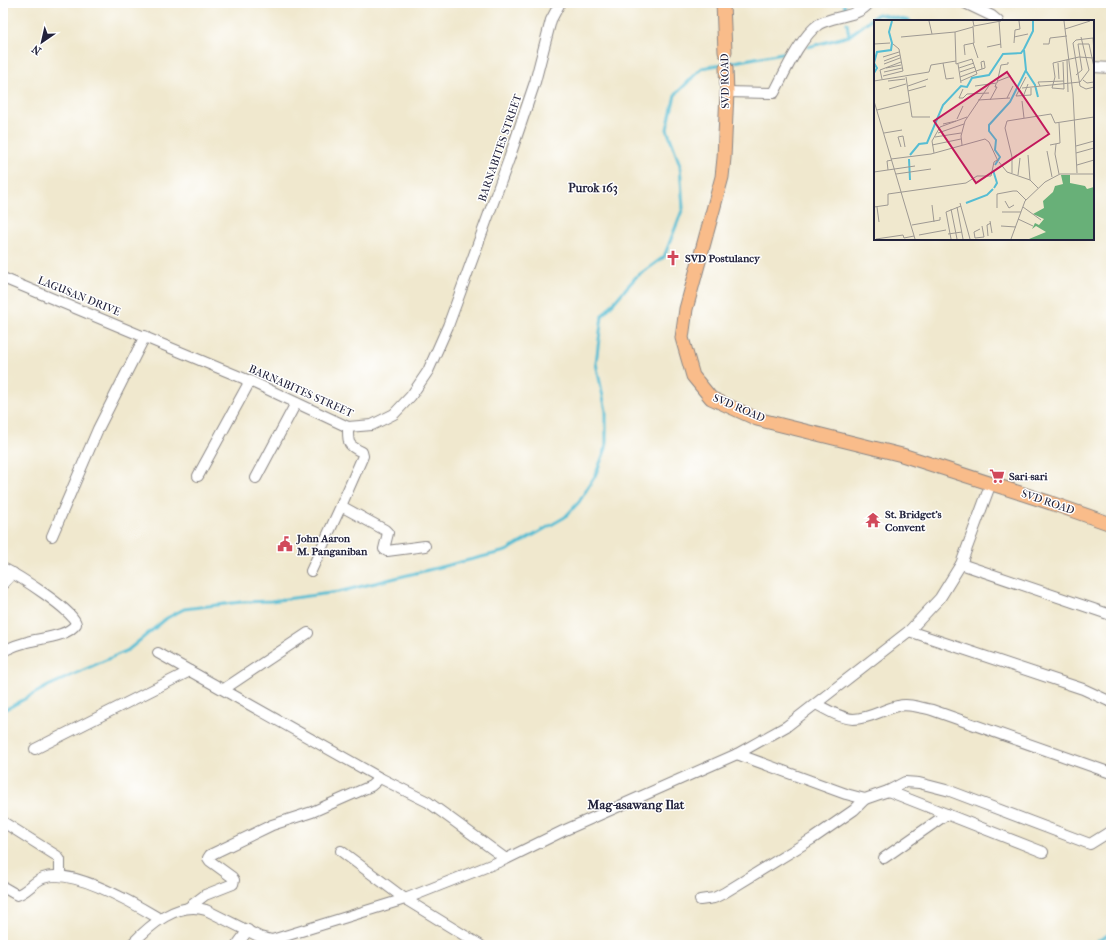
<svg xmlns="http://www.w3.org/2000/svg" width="1114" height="948" font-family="'IM FELL French Canon',serif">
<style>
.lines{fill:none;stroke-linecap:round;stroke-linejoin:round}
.stream{stroke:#56bdd3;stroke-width:3}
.minor-casing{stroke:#898584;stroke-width:12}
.major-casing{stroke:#898584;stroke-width:15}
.minor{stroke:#fff;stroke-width:10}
.major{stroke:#f9bc8a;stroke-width:13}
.labels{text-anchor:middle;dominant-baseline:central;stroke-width:3;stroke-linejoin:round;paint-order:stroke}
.street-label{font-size:11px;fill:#22223b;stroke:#fff}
.poi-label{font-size:11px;font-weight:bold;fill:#22223b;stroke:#fff;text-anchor:start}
.neighbourhood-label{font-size:12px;font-weight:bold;fill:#22223b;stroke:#fff}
.quarter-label{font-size:13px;font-weight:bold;fill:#22223b;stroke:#fff}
.inset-river{fill:none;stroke:#56bdd3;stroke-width:2}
.inset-road{fill:none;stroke:#9e9993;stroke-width:1}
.view{fill:#c2185b;fill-opacity:0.15;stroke:#c2185b;stroke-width:2}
.inset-edge{fill:none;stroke:#22223b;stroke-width:2}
</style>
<rect width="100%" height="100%" fill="#fff"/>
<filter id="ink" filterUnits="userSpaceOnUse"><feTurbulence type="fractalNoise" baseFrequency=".025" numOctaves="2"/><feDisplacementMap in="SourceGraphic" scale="8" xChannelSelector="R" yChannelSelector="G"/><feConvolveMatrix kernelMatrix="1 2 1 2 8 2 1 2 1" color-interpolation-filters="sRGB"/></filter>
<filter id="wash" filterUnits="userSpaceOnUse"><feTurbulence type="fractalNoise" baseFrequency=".012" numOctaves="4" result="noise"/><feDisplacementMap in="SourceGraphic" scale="16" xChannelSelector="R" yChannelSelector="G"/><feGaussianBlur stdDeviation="0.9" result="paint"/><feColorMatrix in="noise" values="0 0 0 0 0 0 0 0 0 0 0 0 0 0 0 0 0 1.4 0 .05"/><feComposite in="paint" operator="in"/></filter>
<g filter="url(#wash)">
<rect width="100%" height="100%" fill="#f0e8ce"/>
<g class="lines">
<g class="stream">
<path d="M844 3 845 8"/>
<path d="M847 23 849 36"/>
<path d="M808 47 849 36 878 14 910 21"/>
<path d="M3 711 48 686 128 650 167 618 184 609 241 602 271 601 338 592 506 551 565 517 579 502 595 476 606 448V411L596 363 602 316 636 277 664 257 683 208 680 165 667 129 675 95 702 68 793 51"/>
<path d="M1091 945 1111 933"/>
</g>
</g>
</g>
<g filter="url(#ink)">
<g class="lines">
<g class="minor-casing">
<g id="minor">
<path d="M965 3 992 16 998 21"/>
<path d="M1093 67 1111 68"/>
<path d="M727 92 774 93C784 74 801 36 819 24 834 15 858 18 869 3"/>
<path d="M3 278 250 381 348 427 372 425 394 414 411 396 428 371 448 326 509 159 535 82 551 20 560 3"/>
<path d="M198 476 250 381"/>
<path d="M256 478 296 403"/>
<path d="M341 506 385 530 388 533 384 549 387 551 425 546"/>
<path d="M52 536 98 429 145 336"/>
<path d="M961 564 1111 615"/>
<path d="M3 568C17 575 75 611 76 624 67 637 41 638 27 642 19 644 11 647 3 651"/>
<path d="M311 571 341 506 363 456 362 452C347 445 348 443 348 427"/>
<path d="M3 584 13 573"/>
<path d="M909 631 1083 689 1111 702"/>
<path d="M158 653 380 778 428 802 506 859"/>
<path d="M224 689 308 633"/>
<path d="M816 704C827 710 840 718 853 719 870 719 883 709 898 706 909 703 922 708 932 710L1111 773"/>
<path d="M35 749 190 671"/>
<path d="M737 754 846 794 865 799 888 791 905 782 919 783 950 791 1090 844 1111 831"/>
<path d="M888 791 1043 852"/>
<path d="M3 822 57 856 60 860V876"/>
<path d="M341 851 405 899 480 945"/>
<path d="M884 858 947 814"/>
<path d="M3 887 17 895C27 892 33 882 43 878 72 867 135 904 160 919"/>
<path d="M700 900 714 898 724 893 812 839 854 810 865 799"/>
<path d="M188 908 205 895 233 884 234 880 232 877 210 861 208 858 210 855 272 825 312 812 371 786 380 778"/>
<path d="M272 940 405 899 506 859 563 831 737 754 787 726 909 631 940 598 961 564 991 483"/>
<path d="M131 945C150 925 177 901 206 910L260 937 272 940 283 945"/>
<path d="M237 945 248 930"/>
</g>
</g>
<g class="major-casing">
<g id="major">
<path d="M723 3 725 52"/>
<path d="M726 68 727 92 724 158 722 177 686 309 682 338 693 376 711 398 757 419 902 455 1051 503 1111 524"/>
</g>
</g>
<use href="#minor" class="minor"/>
<use href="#major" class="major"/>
</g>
</g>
<defs>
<g id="church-bare" transform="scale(1.2)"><path d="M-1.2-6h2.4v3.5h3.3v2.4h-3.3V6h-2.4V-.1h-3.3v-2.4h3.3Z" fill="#d1495b" stroke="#fff" stroke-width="2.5" paint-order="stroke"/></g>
<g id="supermarket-bare" transform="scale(1.2)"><path d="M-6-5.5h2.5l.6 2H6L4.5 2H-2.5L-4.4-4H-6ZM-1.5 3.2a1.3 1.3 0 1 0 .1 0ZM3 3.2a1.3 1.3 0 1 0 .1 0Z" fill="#d1495b" stroke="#fff" stroke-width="2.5" paint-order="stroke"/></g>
<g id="temple-bare" transform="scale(1.2)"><path d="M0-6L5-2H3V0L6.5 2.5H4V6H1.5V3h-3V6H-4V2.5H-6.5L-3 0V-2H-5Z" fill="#d1495b" stroke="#fff" stroke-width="2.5" paint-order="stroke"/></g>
<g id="civic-bare" transform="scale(1.2)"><path d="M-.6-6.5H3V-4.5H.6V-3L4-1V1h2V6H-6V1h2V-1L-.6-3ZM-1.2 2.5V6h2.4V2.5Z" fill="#d1495b" stroke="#fff" stroke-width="2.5" paint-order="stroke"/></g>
</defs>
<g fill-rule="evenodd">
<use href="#church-bare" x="673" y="258"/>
<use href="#supermarket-bare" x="997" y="476"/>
<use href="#temple-bare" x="873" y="520"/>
<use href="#civic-bare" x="285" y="544"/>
</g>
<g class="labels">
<g class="street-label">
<text transform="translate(725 81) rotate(-91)">SVD ROAD</text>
<text transform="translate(500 148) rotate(-71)">BARNABITES STREET</text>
<text transform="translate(79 296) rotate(22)">LAGUSAN DRIVE</text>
<text transform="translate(301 391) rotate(24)">BARNABITES STREET</text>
<text transform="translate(739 408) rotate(23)">SVD ROAD</text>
<text transform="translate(1048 502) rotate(19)">SVD ROAD</text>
</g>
<g class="poi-label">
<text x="685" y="258">SVD Postulancy</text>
<text x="1009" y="476">Sari-sari</text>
<text x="885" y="514">St. Bridget's<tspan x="885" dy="13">Convent</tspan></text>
<text x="297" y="538">John Aaron<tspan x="297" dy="13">M. Panganiban</tspan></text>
</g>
<g class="neighbourhood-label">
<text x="593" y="188">Purok 163</text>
</g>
<g class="quarter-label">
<text x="636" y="804">Mag-asawang Ilat</text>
</g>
</g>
<g transform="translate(874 20)">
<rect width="220" height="220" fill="#f0e8ce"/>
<path d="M187 155H196V163L211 166 213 169 220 167V219H155L172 212 162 206 158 209 161 203 165 205 170 199 159 194 170 188 169 181 179 172 181 166 189 164Z" fill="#68b078"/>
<path class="inset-river" d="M150 29 159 11V1M152 51 161 65 164 77M0 53 3 48 0 43 3 32 17 30 18 23 15 12 18 1M36 135 45 124 53 123 69 85 87 66 93 67 98 58 115 55 129 34 147 33 150 29M35 139 36 160M121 145 126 137 121 130 122 120 115 111V105L136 82 152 50 150 30M119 150 123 163 120 168M92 183 113 175 119 169"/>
<path class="inset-road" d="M55 1 58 14M99 1 100 6 127 1M125 1 127 28M190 1 199 74 203 153M191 9 216 1M81 12 82 44 98 39 103 54 87 61M27 17 81 12 99 7M140 17 154 14M99 23 104 38M140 23 141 10 146 9 145 1M0 24 16 23M169 24H175L176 18 193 16M113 27 127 24M220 33 219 18 202 20 199 23 206 66 212 69 220 67M91 35 90 25 100 23 99 6M9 37 25 32M193 40 194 72M10 41 26 35M189 42 190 69 178 68 181 57 179 43 205 37 220 38M69 43 72 59 80 58M184 43 185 59M10 44 26 38M84 44 87 63M12 48 27 45M85 48 100 43M102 51 111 48V47L110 41 107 42 108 49M10 52 28 48M86 52 101 47M202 55 208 50 204 24H215L220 47M9 56 29 51 25 29 19 24M32 57 38 97H56M86 57 102 51M8 59 6 50 27 42M209 60 213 63 220 62M0 61 55 52 57 45 82 41M14 61 31 59M124 61 137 56M34 66 54 59M101 66 123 63 127 45 134 44V42M166 66 164 62 190 61M148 68 206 62 215 50 207 17M15 69 32 64M89 69 85 78H89L93 74 115 73M34 71 52 66M142 76 157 75V68M142 76 152 57M149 77 154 64M133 78 139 66M104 80 136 78M116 80 123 67H121L122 64M0 81 41 219M148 81 150 98M3 90 35 82M83 99 89 86M69 104 82 101M10 113 28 110M64 113 90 104M61 117 87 113M182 124 181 134 185 154M58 125 87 119M88 125 87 116 91 101 116 64M176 125 186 123 185 103M202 126 220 121M27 127 24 117 29 116 31 127M173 131 178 157M60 133 58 121 66 107 93 97M202 133 220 128M154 135 156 160M17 139 57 134 111 119 115 122 124 141M125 142 133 152 156 160 164 168M203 145 220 140M14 150 13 141 18 140M0 152 41 146M138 153V137L131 108 133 101 177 94 181 103 220 97M22 154 57 149M144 155 146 138M139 171H143L152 180M131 181 135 188 140 185M86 183 96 219M58 185 60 202M0 187 14 185V174L92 163 103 156H117L120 142 123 140M3 187 5 202M83 187 89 219M149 187 167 200M123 188V174L139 171M77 189 83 219M128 192H147M144 199 159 206M116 201 118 213M38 205 66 200V197M127 206 142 207M74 214 88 212M45 215 72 210M114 216 113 205 117 203M101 218 110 217 108 206M101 218 100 212 106 209M2 219 29 215 30 218 40 216M77 219 72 192 87 186M137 219 151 181 171 162 186 154H220"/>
<path class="view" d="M133 52 175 114 102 163 60 101Z"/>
<rect width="220" height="220" class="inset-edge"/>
</g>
<rect width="1114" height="948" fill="none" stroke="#fff" stroke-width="16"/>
<g transform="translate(42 42) rotate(214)" stroke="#ffffff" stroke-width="3" paint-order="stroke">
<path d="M0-3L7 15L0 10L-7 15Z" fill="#22223b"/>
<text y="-6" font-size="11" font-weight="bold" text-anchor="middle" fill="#22223b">N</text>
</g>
</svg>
